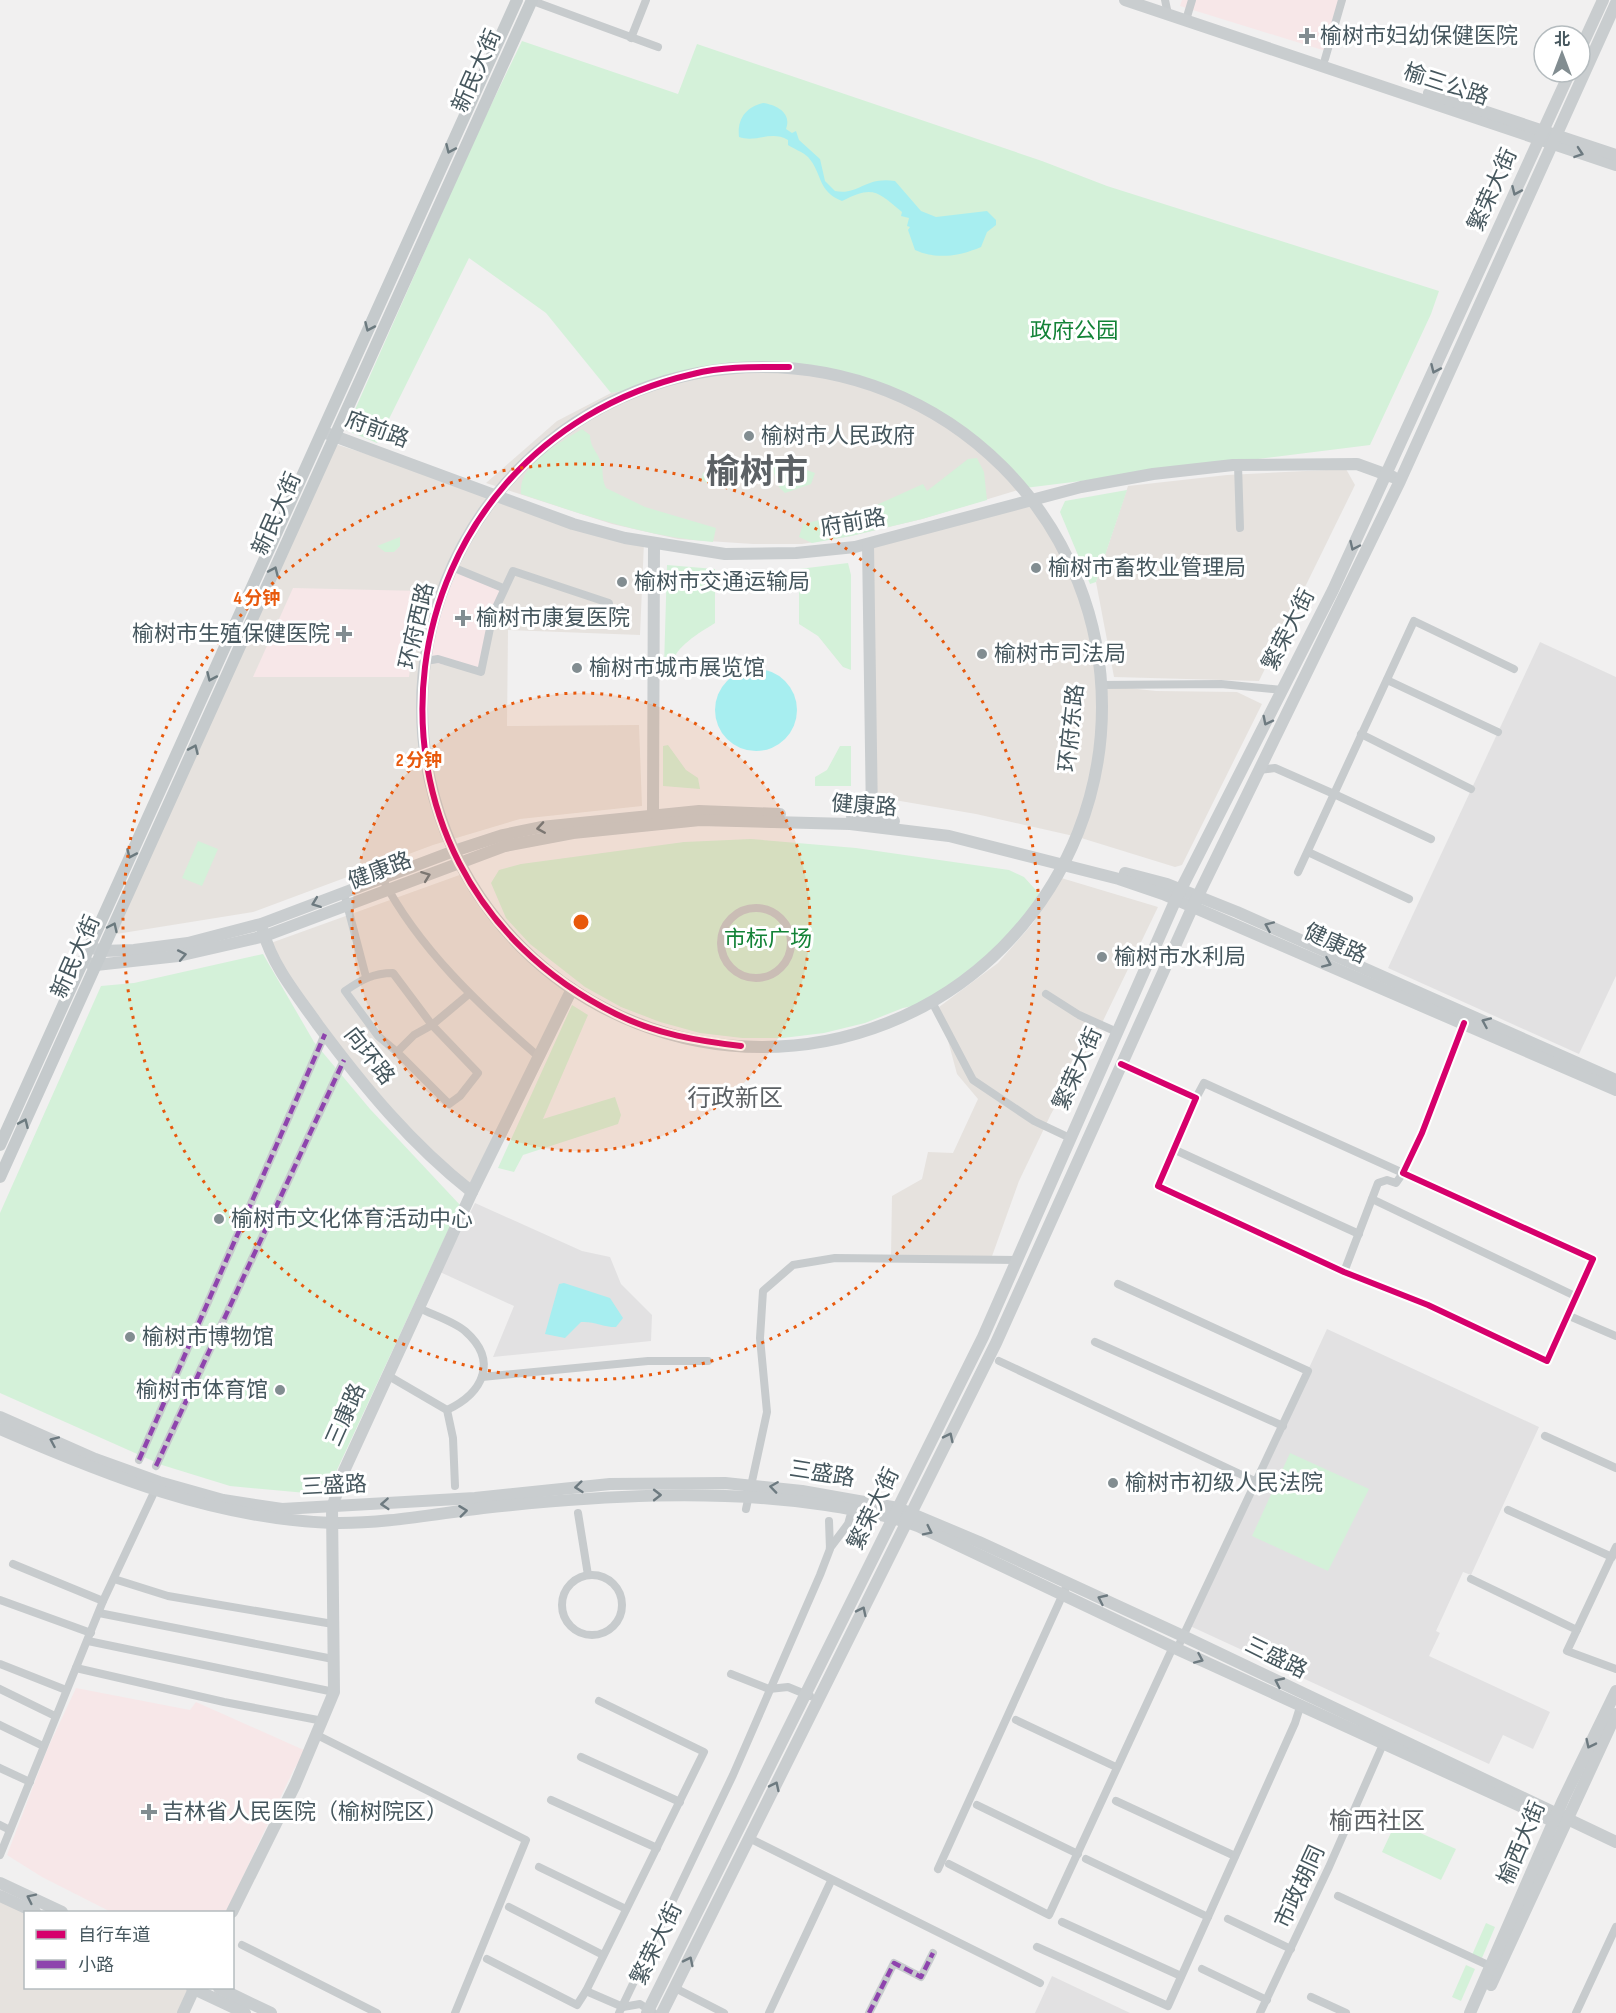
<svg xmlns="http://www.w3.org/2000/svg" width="1616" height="2013" font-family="'Sofia Sans Condensed','Noto Sans SC',sans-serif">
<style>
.commercial{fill:#e6e2de}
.education{fill:#e2e1e2}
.medical{fill:#f7e7e8}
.green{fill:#d4f1d9}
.water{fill:#a7eef0}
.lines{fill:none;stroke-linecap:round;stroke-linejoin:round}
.street{stroke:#c7cbcd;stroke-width:8}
.secondary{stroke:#c9cdcf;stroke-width:12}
.primary{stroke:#c5cacc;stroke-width:12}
.quiet{stroke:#8e44ad;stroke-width:4.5;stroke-dasharray:9 4.5;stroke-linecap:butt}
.cycleway-casing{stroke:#fff;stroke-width:10}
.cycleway{stroke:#d6006c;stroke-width:6}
.oneway{stroke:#6c7a7f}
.oneway2{stroke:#6d7a80}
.ring{fill:none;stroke:#e8590c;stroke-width:3;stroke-dasharray:3 6}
.poi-dot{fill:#828d91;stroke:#fff;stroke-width:2}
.labels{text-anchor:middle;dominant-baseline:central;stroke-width:6;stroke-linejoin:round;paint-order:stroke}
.poi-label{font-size:22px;fill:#46575e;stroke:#fff;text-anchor:start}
.street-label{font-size:22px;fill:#46575e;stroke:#fff}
.park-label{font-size:22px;fill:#138337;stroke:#fff}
.neighbourhood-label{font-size:24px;fill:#5c6165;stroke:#fff}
.town-label{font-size:34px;font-weight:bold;fill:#5c6165;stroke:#fff}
.centre{fill:#e8590c;stroke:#fff;stroke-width:3}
.ring-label{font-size:18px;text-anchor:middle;font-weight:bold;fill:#e8590c;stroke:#fff;stroke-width:6;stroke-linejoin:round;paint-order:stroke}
</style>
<rect width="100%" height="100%" fill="#f1f0f0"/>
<g class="commercial">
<path d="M726 369 838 375 882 388 948 422 1002 463 1025 488 922 519 851 536 802 544H753L678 539 612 524 486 483 557 421 611 393Z"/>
<path d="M332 443 644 542 640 635 508 630 507 726 639 725 642 806 520 819 433 845 253 912 110 935Z"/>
<path d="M1346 469 1355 485 1259 681 1114 677 1096 582 1128 486 1227 475Z"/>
<path d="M1034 499 1072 569 1086 609 1100 685 1156 691 1237 692 1262 704 1182 865 1175 867 1078 837 976 814 871 796 868 544Z"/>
<path d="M465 873 513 939 572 989 472 1192 344 1060 268 944Z"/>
<path d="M1058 877 1158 907 1101 1025 1051 1114 1019 1181 991 1259 891 1257 892 1196 922 1179 928 1152 953 1153 978 1099 957 1074 939 1007 998 963 1033 923Z"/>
<path d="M0 1896 26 1912V1988H192L183 2013H0Z"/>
</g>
<g class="education">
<path d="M1540 642 1616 677V976L1579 1054 1388 968Z"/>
<path d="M475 1203 582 1251 610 1257 621 1284 652 1315 651 1341 493 1357 514 1306 440 1272Z"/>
<path d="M1327 1329 1539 1427 1471 1575 1463 1572 1436 1631 1440 1633 1429 1656 1550 1712 1533 1749 1503 1735 1489 1764 1190 1626Z"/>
<path d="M1052 1976 1130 2013H1035Z"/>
</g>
<g class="medical">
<path d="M1182 0H1346L1329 52 1180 6Z"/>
<path d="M452 567 503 588 481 672 425 661 432 621Z"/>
<path d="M293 588 420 591 409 677H253Z"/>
<path d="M76 1688 190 1710 196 1702 306 1751 294 1769 226 1912H111L42 1877 7 1855 47 1750Z"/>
</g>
<g class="green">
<path d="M522 41 678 94 697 44 1042 161 1107 186 1439 291 1431 314 1370 445 1025 488C947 406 842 357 727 369 688 373 649 387 611 393L546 313 469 258 377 443 346 430 475 138Z"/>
<path d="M582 429 590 435C590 448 598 452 601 463 604 472 601 477 606 488L645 507 716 528 713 542C646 537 584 515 521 494 518 463 559 444 582 429Z"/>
<path d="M742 458 739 485C726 493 712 487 701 479L703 473 724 461Z"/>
<path d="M977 458 984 472 987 500 922 519 851 536 812 543 799 537 803 524 872 507 923 484 927 491 968 459Z"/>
<path d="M769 460 787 463 815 473 811 484 785 493 779 487Z"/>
<path d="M1127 490 1096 582 1090 584 1060 512 1065 501Z"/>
<path d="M400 537V546L394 552H385L377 546Z"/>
<path d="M848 563 851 575V670L843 667 818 636 799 624V569Z"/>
<path d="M667 565 715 569V623C699 633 676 646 671 665L664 666Z"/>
<path d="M668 745 686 770 698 778 700 789 663 786V746Z"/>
<path d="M840 746H851V786H815V777L827 770Z"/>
<path d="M751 839 856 848 1009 870 1024 877 1044 899 1000 951 969 978 932 1002 903 1008 865 1023 824 1033 783 1038H742L700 1033 660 1022 621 1007 585 987 530 944 506 918 491 883 499 870 521 864 684 842Z"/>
<path d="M198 841 218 849 202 886 182 878Z"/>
<path d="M263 954 314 1042 370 1109 460 1205 336 1472 320 1490 306 1493 230 1486 162 1465 0 1393V1213L101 986 134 983Z"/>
<path d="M572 1005 588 1015 543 1119 615 1097 621 1115 618 1124 523 1155 514 1172 498 1168Z"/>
<path d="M1290 1453 1369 1489 1328 1571 1252 1536Z"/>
<path d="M1396 1822 1456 1849 1441 1880 1382 1852Z"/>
<path d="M1486 1923 1495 1927 1482 1958 1472 1955Z"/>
<path d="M1466 1965 1475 1969 1461 2001 1452 1997Z"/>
</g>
<g class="water">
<path d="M763 103C777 105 792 113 786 129L792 133 796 131 799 140 820 159 825 181 835 191C858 196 865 176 895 181L921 211 936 217 987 211 996 220V225L987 232 981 247C960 256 937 260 915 250L908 230 910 227 907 226 909 218 901 216 902 212C877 191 873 185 842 201 817 191 823 174 808 157 803 152 794 149 788 145V140C771 130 756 143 739 137 737 119 746 107 763 103Z"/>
<circle cx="756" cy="710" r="41"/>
<path d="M564 1283 610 1298 623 1318 616 1327C602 1327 594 1321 581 1322L565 1338 545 1334 559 1284Z"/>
</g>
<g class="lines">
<g class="street">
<path d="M530 0 658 47"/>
<path d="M1165 0 1168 14"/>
<path d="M1186 20 1192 0"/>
<path d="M631 38 646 0"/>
<path d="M1325 59 1342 0"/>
<path d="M1238 465 1240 528"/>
<path d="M452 567 503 588"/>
<path d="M425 661 438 659 481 672 493 614 513 571 609 603V621L493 614"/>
<path d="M1387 680 1498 732"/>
<path d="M1100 685 1221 684 1282 690"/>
<path d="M1361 734 1471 789"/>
<path d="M1259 770 1275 768 1334 794 1414 621 1514 669"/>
<path d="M1308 852 1409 899"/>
<path d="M1298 872 1334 794 1431 839"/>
<path d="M382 878C419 949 480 1006 539 1057"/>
<path d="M344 893 366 977"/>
<circle cx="756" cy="943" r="35"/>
<path d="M1046 994 1079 1015 1117 1032"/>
<path d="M932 1002 973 1080 1034 1121 1070 1138"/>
<path d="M397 1052 449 1104 460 1096 478 1073 432 1025 414 1035 397 1052 378 1036 345 991C361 980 373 973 393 973L432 1025 469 994"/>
<path d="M1121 1064 1196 1098 1158 1186 1344 1272 1428 1305 1547 1361 1593 1259 1403 1173 1422 1133 1464 1023"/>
<path d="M1196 1098 1204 1083 1403 1173 1396 1183 1387 1180 1378 1183 1344 1272"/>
<path d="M1173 1149 1359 1234"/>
<path d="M1372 1199 1575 1296"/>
<path d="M1118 1284 1308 1371 1177 1649"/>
<path d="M419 1308C433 1315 453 1321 465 1331 499 1361 483 1393 447 1410"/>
<path d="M1567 1315 1616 1336"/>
<path d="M1095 1342 1283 1426"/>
<path d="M999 1361 1257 1482"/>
<path d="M387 1375 447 1410 453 1438 455 1486"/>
<path d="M482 1377 648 1361H708"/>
<path d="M1545 1436 1616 1468"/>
<path d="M139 1460 325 1034"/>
<path d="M156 1466 344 1060"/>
<path d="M746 1509 767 1412 760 1338 763 1291 793 1265 835 1258 1017 1260"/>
<path d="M1508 1510 1612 1557"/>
<path d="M578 1513 588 1575"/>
<path d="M1616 1547 1567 1651 1616 1669"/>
<path d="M830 1548 848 1524 852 1510"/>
<path d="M13 1564 103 1601"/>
<circle cx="592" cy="1605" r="30"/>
<path d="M114 1579 168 1596 333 1624"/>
<path d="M1471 1579 1577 1630"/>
<path d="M0 1600 91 1633"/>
<path d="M99 1613 333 1659"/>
<path d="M88 1641 334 1692"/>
<path d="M0 1664 66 1690"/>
<path d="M76 1668 224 1702 323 1721"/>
<path d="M731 1674 769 1689 788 1687 810 1696"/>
<path d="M0 1689 55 1716"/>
<path d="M1016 1720 1116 1767"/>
<path d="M0 1725 43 1746"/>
<path d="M317 1735 526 1840 455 2013"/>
<path d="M581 1757 680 1802"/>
<path d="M0 1768 30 1782"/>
<path d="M551 1800 657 1848"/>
<path d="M1116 1801 1235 1856"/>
<path d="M977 1805 1078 1854"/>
<path d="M0 1825 10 1830"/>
<path d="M749 1838 1040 1983"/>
<path d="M0 1855 103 1601 157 1486"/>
<path d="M1086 1859 1208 1917"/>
<path d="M949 1864 1049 1915 1173 1647"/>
<path d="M539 1867 626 1909"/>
<path d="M938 1869 1068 1583"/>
<path d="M1338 1896 1490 1966"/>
<path d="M509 1907 603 1955"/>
<path d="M1228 1919 1291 1949"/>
<path d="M1062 1922 1181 1976"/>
<path d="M242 1945 377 2013"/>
<path d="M1037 1947 1168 2006 1295 1723 1301 1704"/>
<path d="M487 1959 577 2005 586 1991 704 1752 599 1701"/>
<path d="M1202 1969 1267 2000"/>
<path d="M675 1988 724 2013"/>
<path d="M586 1991 623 2007 640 2004 654 2013"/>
<path d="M1311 1997 1346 2013"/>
<path d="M619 2013 733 1775 820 1575 830 1549 829 1521"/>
<path d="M769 2013 831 1881"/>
<path d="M869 2013 894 1963 921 1977 933 1953"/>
<path d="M1260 2013 1329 1867 1384 1742"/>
<path d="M1576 2013 1616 1927"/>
</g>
<g class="secondary">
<path d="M1125 0 1616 165"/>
<path d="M1580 50 1603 0"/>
<path d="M1429 93 1616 155"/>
<circle cx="762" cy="707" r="340"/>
<path d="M326 433 573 524 625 538 725 554 796 553 855 547 1081 487 1153 474 1233 465 1357 464 1393 477"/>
<path d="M868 544 872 818"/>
<path d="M653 815 654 544"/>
<path d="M852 817 894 821"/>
<path d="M1125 873 1167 884 1237 912 1616 1080"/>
<path d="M263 931C273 967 297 995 318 1025 364 1087 411 1144 472 1192"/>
<path d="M93 948 102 951 134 950 188 943 261 924 454 851 503 835 541 827 699 811 780 814"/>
<path d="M89 963 96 965 178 956 265 936 505 846 573 833 700 820 850 824 949 836 1119 879 1163 894 1616 1090"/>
<path d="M0 1417 95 1459 159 1482 223 1500 282 1509 475 1498 610 1484 725 1483 802 1491 898 1508 979 1542 1183 1636 1616 1842"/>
<path d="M0 1429C106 1475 215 1519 333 1523 383 1524 434 1514 483 1508 597 1496 712 1488 826 1505 857 1510 888 1515 918 1526L1177 1649 1555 1822"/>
<path d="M0 1883 62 1912"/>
<path d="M0 1896 35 1912"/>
<path d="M232 1912 295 1785 334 1692 332 1508 344 1471 472 1192 572 989"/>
<path d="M1491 1985 1616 1714"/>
<path d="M192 1988 245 2013"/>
<path d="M219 1988 271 2013"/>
<path d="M183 2013 194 1989"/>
<path d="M647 2013 983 1337 1176 899 1333 590 1570 72"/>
<path d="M662 2013 996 1343 1193 906 1400 481 1616 3"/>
<path d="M1470 2013 1563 1800 1616 1691"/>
</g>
<g class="primary">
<path d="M0 1145 517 0"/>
<path d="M0 1177 532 0"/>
</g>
<g class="quiet">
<path d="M139 1460 325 1034"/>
<path d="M156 1466 344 1060"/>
<path d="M869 2013 894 1963 921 1977 933 1953"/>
</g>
<g class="cycleway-casing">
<g id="cycleway">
<path d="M741 1046C698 1041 656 1034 616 1014 322 869 375 447 693 374 724 366 757 367 789 367"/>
<path d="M1121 1064 1196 1098 1158 1186 1344 1272 1428 1305 1547 1361 1593 1259 1403 1173 1422 1133 1464 1023"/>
</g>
</g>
<use href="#cycleway" class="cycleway"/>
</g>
<defs><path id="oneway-chevron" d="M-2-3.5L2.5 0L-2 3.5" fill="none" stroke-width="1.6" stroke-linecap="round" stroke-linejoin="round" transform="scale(1.5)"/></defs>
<g class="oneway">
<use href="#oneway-chevron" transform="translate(450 149) rotate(114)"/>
<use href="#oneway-chevron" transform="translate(369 327) rotate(114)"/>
<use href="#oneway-chevron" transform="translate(274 571) rotate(-66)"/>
<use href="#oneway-chevron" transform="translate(211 677) rotate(114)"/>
<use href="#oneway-chevron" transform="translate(194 749) rotate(-66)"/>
<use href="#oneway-chevron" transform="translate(131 854) rotate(114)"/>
<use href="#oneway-chevron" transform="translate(113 927) rotate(-65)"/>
<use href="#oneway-chevron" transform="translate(24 1123) rotate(-66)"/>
</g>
<g class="oneway2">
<use href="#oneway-chevron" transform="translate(1579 153) rotate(19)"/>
<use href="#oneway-chevron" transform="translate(1516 191) rotate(114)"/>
<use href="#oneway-chevron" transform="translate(1435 369) rotate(114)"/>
<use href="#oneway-chevron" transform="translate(1354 546) rotate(115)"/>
<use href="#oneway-chevron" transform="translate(1267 721) rotate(117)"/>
<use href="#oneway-chevron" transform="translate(541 828) rotate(171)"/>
<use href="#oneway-chevron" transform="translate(426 876) rotate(-21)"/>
<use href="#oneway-chevron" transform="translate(316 903) rotate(159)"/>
<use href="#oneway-chevron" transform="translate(1269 926) rotate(-156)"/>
<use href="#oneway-chevron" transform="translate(182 955) rotate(-11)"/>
<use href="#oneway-chevron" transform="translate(1327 963) rotate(24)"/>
<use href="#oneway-chevron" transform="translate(1486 1022) rotate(-156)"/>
<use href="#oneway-chevron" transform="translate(949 1437) rotate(-64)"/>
<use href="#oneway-chevron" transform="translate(54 1441) rotate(-156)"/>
<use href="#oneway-chevron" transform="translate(579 1487) rotate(174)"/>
<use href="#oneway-chevron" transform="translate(774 1487) rotate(-172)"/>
<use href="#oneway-chevron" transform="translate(657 1495)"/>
<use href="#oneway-chevron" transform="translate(385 1504) rotate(176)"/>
<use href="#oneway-chevron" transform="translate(463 1511) rotate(-7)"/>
<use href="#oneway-chevron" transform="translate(928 1531) rotate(26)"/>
<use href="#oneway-chevron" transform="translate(1102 1599) rotate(-155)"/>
<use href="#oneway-chevron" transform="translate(862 1611) rotate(-64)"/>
<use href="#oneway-chevron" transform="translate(1199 1659) rotate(24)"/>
<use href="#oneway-chevron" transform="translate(1279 1682) rotate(-155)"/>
<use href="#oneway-chevron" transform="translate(1590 1744) rotate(116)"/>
<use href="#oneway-chevron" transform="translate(775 1786) rotate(-64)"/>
<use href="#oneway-chevron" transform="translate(31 1898) rotate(-154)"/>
<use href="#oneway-chevron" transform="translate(689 1961) rotate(-64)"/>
</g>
<circle cx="581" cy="922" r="229" fill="#e8590c" fill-opacity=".12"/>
<g class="ring">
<circle cx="581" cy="922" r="229"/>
<circle cx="581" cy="922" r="458"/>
</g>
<g class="poi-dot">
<path d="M1304 27h6v6h6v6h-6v6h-6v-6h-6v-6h6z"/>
<circle cx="749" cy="436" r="6"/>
<circle cx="1036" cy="568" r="6"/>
<circle cx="622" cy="582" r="6"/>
<path d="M460 609h6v6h6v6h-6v6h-6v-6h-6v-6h6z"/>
<path d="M341 625h6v6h6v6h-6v6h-6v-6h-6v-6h6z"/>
<circle cx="982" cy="654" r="6"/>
<circle cx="577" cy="668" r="6"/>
<circle cx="1102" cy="957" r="6"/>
<circle cx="219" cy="1219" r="6"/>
<circle cx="130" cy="1337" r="6"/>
<circle cx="280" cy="1390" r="6"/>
<circle cx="1113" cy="1483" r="6"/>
<path d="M146 1803h6v6h6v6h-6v6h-6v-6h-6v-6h6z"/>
</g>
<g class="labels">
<g class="poi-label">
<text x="1320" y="36">榆树市妇幼保健医院</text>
<text x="761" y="436">榆树市人民政府</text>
<text x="1048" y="568">榆树市畜牧业管理局</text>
<text x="634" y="582">榆树市交通运输局</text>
<text x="476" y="618">榆树市康复医院</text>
<text x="330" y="634" text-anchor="end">榆树市生殖保健医院</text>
<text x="994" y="654">榆树市司法局</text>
<text x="589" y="668">榆树市城市展览馆</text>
<text x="1114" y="957">榆树市水利局</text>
<text x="231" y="1219">榆树市文化体育活动中心</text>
<text x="142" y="1337">榆树市博物馆</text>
<text x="268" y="1390" text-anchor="end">榆树市体育馆</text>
<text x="1125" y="1483">榆树市初级人民法院</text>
<text x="162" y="1812">吉林省人民医院（榆树院区）</text>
</g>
<g class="street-label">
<text transform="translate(477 71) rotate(-66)">新民大街</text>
<text transform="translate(1446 85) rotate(18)">榆三公路</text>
<text transform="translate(1493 190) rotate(-66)">繁荣大街</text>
<text transform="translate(377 430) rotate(20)">府前路</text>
<text transform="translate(277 514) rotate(-66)">新民大街</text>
<text transform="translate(853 523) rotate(-10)">府前路</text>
<text transform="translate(417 626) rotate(-77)">环府西路</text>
<text transform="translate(1289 630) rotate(-63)">繁荣大街</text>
<text transform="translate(1072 728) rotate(-84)">环府东路</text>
<text transform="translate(864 806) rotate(4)">健康路</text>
<text transform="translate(380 871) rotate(-21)">健康路</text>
<text transform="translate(1335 944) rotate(24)">健康路</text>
<text transform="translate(76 957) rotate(-66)">新民大街</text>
<text transform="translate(369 1056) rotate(52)">向环路</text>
<text transform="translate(1078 1069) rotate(-66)">繁荣大街</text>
<text transform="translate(346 1415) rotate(-66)">三康路</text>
<text transform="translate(822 1474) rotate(9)">三盛路</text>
<text transform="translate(334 1486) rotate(-3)">三盛路</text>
<text transform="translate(874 1509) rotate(-64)">繁荣大街</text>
<text transform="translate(1276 1658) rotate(26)">三盛路</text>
<text transform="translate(1522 1843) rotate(-67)">榆西大街</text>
<text transform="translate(1300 1887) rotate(-65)">市政胡同</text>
<text transform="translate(657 1944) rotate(-64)">繁荣大街</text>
</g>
<g class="park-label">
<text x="1074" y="331">政府公园</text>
<text x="768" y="939">市标广场</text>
</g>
<g class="neighbourhood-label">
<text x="735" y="1098">行政新区</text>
<text x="1377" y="1821">榆西社区</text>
</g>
<g class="town-label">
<text x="757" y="472">榆树市</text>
</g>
</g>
<circle cx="581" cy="922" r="9" class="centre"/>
<g class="ring-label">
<text x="257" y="604">4 分钟</text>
<text x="419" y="766">2 分钟</text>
</g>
<rect x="24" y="1911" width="210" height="78" fill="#ffffff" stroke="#b5bcbf" stroke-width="1.5"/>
<rect x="36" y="1930" width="30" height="9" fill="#d6006c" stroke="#b5bcbf" stroke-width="1.5"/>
<text x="78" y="1941" font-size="18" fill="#46575e">自行车道</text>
<rect x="36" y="1960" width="30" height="9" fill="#8e44ad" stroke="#b5bcbf" stroke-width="1.5"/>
<text x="78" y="1971" font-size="18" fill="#46575e">小路</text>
<g transform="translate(1562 54)"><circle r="28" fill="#ffffff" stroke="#b5bcbf" stroke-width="1.5"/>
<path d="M0-4.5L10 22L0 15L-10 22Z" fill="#828d91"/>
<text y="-9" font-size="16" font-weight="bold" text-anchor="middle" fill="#46575e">北</text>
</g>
</svg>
